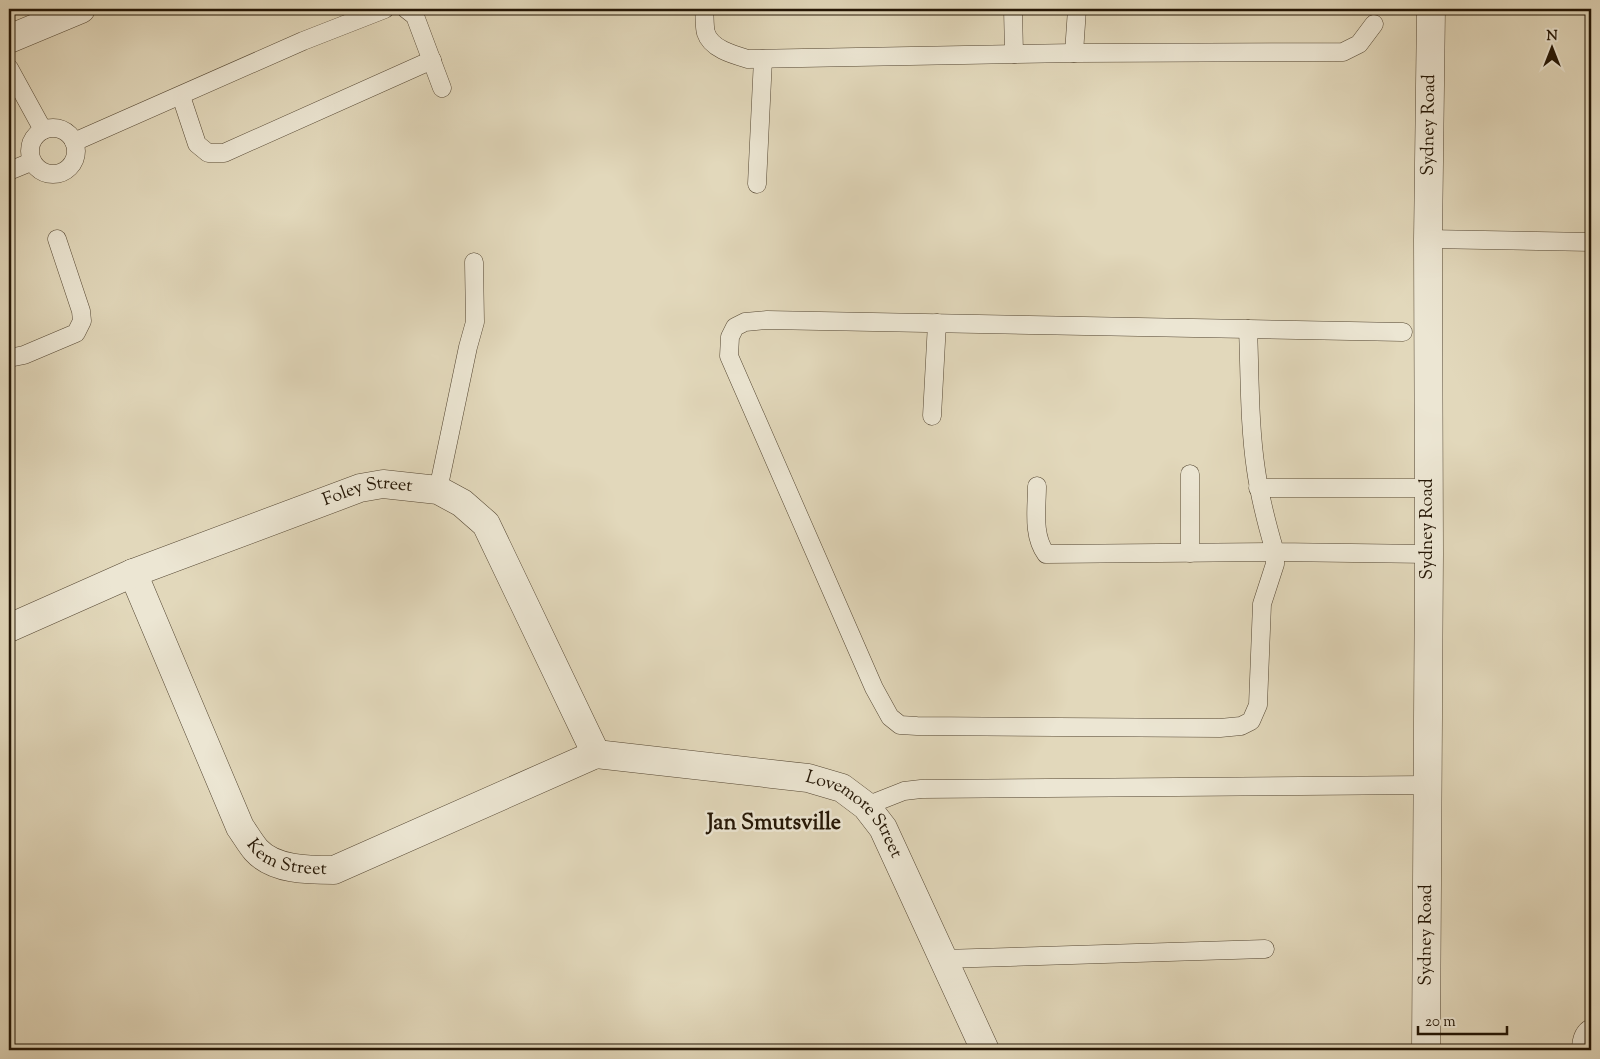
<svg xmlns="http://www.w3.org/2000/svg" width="1600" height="1059" font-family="'Sorts Mill Goudy',serif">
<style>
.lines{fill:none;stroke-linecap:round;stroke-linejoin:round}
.service-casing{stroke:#544632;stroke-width:19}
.minor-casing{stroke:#544632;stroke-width:29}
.tertiary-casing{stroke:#544632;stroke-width:29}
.service{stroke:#ece6d3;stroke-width:18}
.minor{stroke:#ece6d3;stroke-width:28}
.tertiary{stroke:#ece6d3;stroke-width:28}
.labels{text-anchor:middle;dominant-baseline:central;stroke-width:5;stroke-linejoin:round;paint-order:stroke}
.street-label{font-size:18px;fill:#241605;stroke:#ece6d3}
.district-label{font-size:22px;font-weight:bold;fill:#241605;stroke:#ece6d3}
</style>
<rect width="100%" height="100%" fill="#e2d8bb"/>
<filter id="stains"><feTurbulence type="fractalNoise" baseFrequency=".004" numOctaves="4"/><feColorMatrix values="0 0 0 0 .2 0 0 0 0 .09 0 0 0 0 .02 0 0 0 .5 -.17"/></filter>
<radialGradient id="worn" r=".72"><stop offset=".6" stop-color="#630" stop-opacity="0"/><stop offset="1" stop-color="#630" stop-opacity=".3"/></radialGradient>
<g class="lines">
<g class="service-casing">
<g id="service">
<path d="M406 9 415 16 442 88"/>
<path d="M704 9C705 16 704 26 706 33 711 49 734 55 748 59L1074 53 1343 52 1359 44 1374 24"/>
<path d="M1013 9 1014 54"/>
<path d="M1074 53 1077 9"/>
<path d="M9 68 43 130"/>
<path d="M181 96 197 144 208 153H224L432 60"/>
<circle cx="53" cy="151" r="23"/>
<path d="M74 142 303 41 385 9"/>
<path d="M9 171 31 162"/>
<path d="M757 184 763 59"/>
<path d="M1428 239 1591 242"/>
<path d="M1403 332 1248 329C1250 376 1249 423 1256 470 1260 498 1267 525 1275 552L1429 554"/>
<path d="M9 358 24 355 76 333 82 321 81 311 57 239"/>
<path d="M932 416 937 323"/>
<path d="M1190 474V553"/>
<path d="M1037 486C1037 508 1032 535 1046 554L1275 552V564L1262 604 1258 705 1251 721 1241 726 1220 728 917 726 900 725 890 717 874 688 729 356 730 337 735 327 745 322 767 320 1248 329"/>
<path d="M1258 488H1428"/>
<path d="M438 490 468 347 475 322 474 262"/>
<path d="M866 806 904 791 921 789 1427 785"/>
<path d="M943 959 1265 949"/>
<path d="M1581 1050C1581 1042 1583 1032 1591 1028"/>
</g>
</g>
<g class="minor-casing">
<g id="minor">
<path id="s1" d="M133 573 240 827C245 834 250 843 256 850 274 870 308 870 334 870L596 754"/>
<path id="s2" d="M9 628 133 573 360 488 383 484 438 490 462 503 486 524 596 754"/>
<path id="s3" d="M596 754 808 778 842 788 866 806 883 828 985 1050"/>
<path id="s4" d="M1426 1050 1429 554 1428 239 1431 9"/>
</g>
</g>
<g class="tertiary-casing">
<path id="tertiary" d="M9 39 81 9"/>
</g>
<use href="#service" class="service"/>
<use href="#minor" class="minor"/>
<use href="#tertiary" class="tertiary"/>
</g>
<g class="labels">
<g class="street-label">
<text stroke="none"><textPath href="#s4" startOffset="925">Sydney Road</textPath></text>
<text stroke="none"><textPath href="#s2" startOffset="385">Foley Street</textPath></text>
<text transform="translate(1428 529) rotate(-90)">Sydney Road</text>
<text stroke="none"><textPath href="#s3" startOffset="275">Lovemore Street</textPath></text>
<text stroke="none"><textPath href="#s1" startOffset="336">Kem Street</textPath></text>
<text stroke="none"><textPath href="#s4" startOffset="115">Sydney Road</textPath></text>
</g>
<g class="district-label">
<text x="774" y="824">Jan Smutsville</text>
</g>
</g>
<rect width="1600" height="1059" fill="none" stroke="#e2d8bb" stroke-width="30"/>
<rect x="10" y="10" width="1580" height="1039" fill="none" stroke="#241605" stroke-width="2.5"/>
<rect x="15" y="15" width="1570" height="1029" fill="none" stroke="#241605"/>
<g transform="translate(1552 48)" stroke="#ece6d3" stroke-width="4" paint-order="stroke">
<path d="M0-4L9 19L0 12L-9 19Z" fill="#241605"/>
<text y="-8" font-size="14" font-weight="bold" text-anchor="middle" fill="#241605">N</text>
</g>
<path d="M1418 1026v8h89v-8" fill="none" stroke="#241605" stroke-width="2.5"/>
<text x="1425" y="1026" font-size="15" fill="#241605" stroke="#ece6d3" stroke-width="4" paint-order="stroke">20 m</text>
<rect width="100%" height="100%" filter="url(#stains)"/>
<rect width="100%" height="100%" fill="url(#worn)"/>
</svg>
